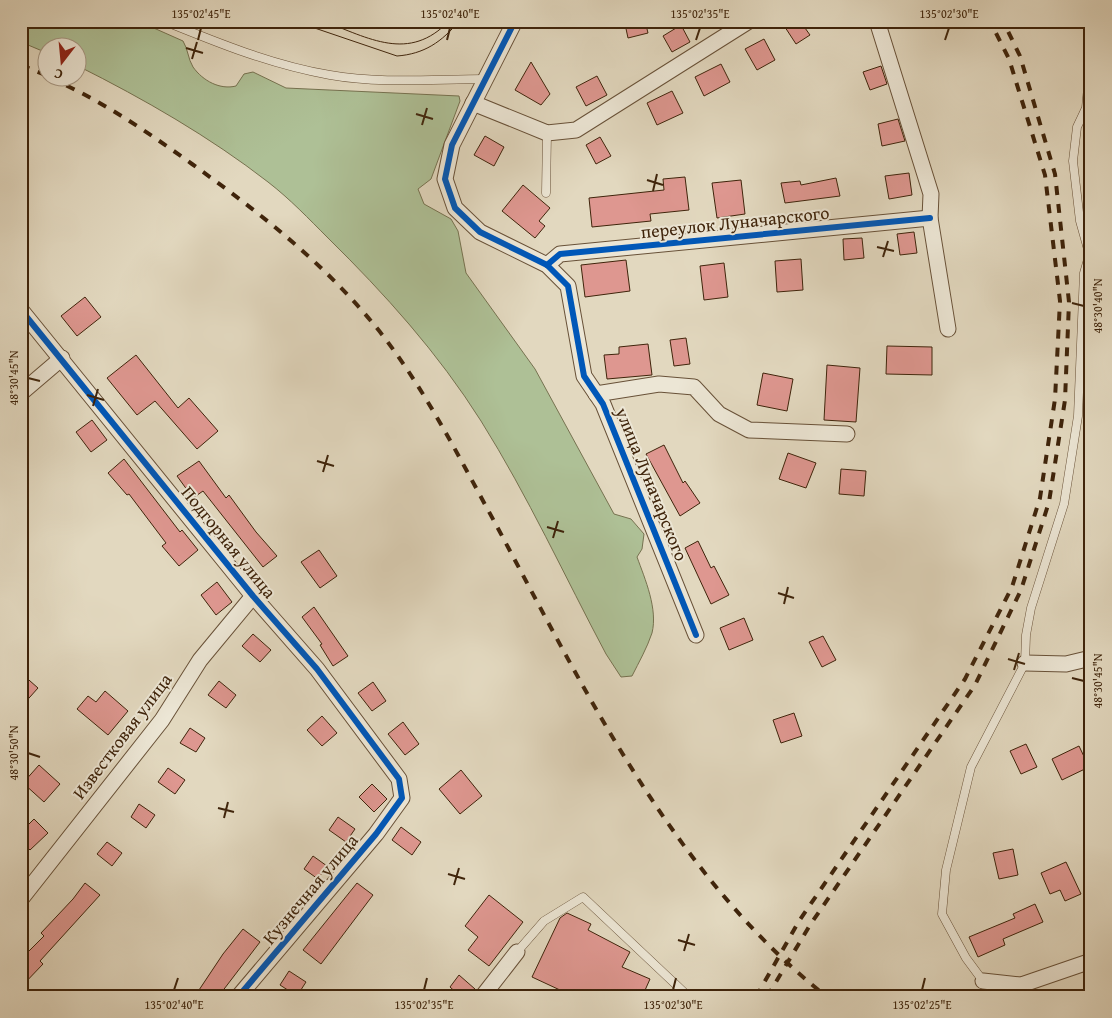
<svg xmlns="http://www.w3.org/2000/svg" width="1112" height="1018" font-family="'Gentium Book Plus',serif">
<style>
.green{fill:#aec096;stroke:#767250}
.building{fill:#de9790;stroke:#3f240b}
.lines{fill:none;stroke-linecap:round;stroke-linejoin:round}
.lane-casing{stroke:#685138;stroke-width:9}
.street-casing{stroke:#685138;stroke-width:17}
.lane{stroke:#ece6d5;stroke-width:8}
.street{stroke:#ece6d5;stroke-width:15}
.tram{stroke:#3f240b;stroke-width:1}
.rail{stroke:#3f240b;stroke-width:4;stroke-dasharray:9 9;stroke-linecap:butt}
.cycleway-casing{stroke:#ece6d5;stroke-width:9}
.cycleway{stroke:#0057b8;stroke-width:6}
.ticks{fill:none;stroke:#3f240b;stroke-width:2}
.labels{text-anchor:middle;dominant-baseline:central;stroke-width:4;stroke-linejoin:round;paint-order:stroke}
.street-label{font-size:18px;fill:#3f240b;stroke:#ece6d5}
.neatline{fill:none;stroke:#3f240b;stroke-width:2}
.ticks-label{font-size:12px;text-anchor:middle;fill:#3f240b}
</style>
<rect width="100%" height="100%" fill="#e2d8bf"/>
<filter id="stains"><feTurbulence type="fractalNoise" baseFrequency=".004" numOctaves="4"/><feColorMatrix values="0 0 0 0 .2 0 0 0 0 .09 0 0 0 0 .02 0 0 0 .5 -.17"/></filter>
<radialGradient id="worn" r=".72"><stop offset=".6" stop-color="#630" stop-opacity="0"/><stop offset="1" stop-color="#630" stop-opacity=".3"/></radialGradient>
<path class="green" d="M21 21H138L183 41C188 49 188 59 193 67 203 81 220 90 236 86L244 74 253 72 286 88 459 96 460 101 431 179 418 189 424 204 451 219 458 231 466 273 535 369 614 514 631 519 644 534 642 549 637 557C645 579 658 609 652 633 647 648 639 662 632 676L621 677 606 654C565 577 528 496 481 421 438 353 385 294 328 238 309 219 290 199 268 182 210 137 144 99 78 66V48H48L47 53 21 42Z"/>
<g class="building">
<path d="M636 21H645L648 33 628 38 625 24Z"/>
<path d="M781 21H800L810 35 796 44Z"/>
<path d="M681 25 690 42 672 52 663 36Z"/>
<path d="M764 39 775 60 757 70 745 49Z"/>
<path d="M531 62 550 94 541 105 515 90Z"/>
<path d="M721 64 730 82 704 96 695 77Z"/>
<path d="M881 66 887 84 870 90 863 72Z"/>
<path d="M597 76 607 95 586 106 576 87Z"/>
<path d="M672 91 683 113 657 125 647 103Z"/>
<path d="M898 119 905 141 882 146 878 124Z"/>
<path d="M485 136 504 147 494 166 474 155Z"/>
<path d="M600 137 611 156 596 164 586 145Z"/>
<path d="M909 173 912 195 889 199 885 176Z"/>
<path d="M685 177 689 210 650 214 651 221 592 227 589 198 664 190 663 179Z"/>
<path d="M836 178 840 196 785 203 781 183 800 181 801 185Z"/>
<path d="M741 180 745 214 717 218 712 183Z"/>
<path d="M523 185 550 208 539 221 545 226 535 238 502 211Z"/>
<path d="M914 232 917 253 900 255 897 234Z"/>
<path d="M862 238 864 258 844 260 843 239Z"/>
<path d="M801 259 803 290 777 292 775 261Z"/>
<path d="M626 260 630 291 585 297 581 265Z"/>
<path d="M724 263 728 297 704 300 700 266Z"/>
<path d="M85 297 101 317 77 336 61 316Z"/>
<path d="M686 338 690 364 674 366 670 340Z"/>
<path d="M648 344 652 375 607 379 604 355 619 354V347Z"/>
<path d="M887 346 932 347V375L886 374Z"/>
<path d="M136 355 178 408 189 398 218 431 197 449 155 401 137 415 107 378Z"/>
<path d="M827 365 860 368 856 422 824 420Z"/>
<path d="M763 373 793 379 787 411 757 405Z"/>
<path d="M92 420 107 440 91 452 76 432Z"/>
<path d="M664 445 683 483 685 481 700 503 680 516 646 454Z"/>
<path d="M788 453 816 463 806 488 779 479Z"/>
<path d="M124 459 180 532 182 530 198 550 179 566 162 546 166 543 129 494 127 495 108 473Z"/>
<path d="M199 461 226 498 229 495 256 532 277 556 263 567 203 491 193 498 177 476Z"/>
<path d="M841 469 866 471 864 496 839 494Z"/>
<path d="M698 541 711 568 714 566 729 595 711 604 685 548Z"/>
<path d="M319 550 337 576 320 588 301 562Z"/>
<path d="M217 582 232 602 216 615 201 595Z"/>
<path d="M314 607 348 656 333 666 320 645 322 644 302 617Z"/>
<path d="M744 618 753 640 729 650 720 628Z"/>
<path d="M253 634 271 650 260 662 242 646Z"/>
<path d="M823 636 836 660 822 667 809 642Z"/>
<path d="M21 673 38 688 21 707Z"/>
<path d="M219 681 236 695 226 708 208 695Z"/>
<path d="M373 682 386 701 372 711 358 693Z"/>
<path d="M105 691 128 711 108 735 77 709 88 696 96 702Z"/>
<path d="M794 713 802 736 781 743 773 720Z"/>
<path d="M322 716 337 733 322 746 307 730Z"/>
<path d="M403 722 419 744 405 755 388 734Z"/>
<path d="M190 728 205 738 196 752 180 743Z"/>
<path d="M1026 744 1037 767 1021 774 1010 751Z"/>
<path d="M1079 746 1089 767 1062 780 1052 759Z"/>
<path d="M39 765 60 784 44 802 23 783Z"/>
<path d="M168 768 185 780 175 794 158 782Z"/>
<path d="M461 770 482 796 460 814 439 789Z"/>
<path d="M372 784 387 799 374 812 359 797Z"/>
<path d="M139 804 155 815 146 828 131 817Z"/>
<path d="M338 817 355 829 346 842 329 830Z"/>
<path d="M34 819 48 833 30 850 21 841V832Z"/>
<path d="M401 827 421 842 412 855 392 840Z"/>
<path d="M107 842 122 853 112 866 97 854Z"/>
<path d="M1013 849 1018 875 999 879 993 853Z"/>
<path d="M313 856 327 866 318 879 304 869Z"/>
<path d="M1066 862 1081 894 1065 901 1060 890 1050 894 1041 873Z"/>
<path d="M85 883 100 895 40 961 43 964 21 987V959L44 936 41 933 73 899Z"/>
<path d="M357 883 373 895 321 964 303 950Z"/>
<path d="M489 895 523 922 489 966 468 950 478 937 465 926Z"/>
<path d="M1035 904 1043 922 1003 939 1005 945 978 957 969 937 1015 918 1013 914Z"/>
<path d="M567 913 591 924 588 930 630 952 622 967 650 979 642 997H575L532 977 560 918Z"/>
<path d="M243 929 260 942 218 997H208L199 990 223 954Z"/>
<path d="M289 971 306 982 297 996 280 985Z"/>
<path d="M459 975 475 989 469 997H461L450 987Z"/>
</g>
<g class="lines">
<g class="lane-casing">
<g id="lane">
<path d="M164 21C218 43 272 65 330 75 381 84 434 79 486 79"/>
<path d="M546 193 547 133"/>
<path d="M1089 253 1080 221 1073 161 1077 127 1086 108 1091 57"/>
<path d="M517 952 544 921 583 897 689 997"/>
<path d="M983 981 966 958 942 914 946 870 971 767 1025 663 1026 635 1031 608 1064 504 1078 416 1084 273 1091 249"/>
</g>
</g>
<g class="street-casing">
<g id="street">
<path d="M515 21 452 145 445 179 455 208 480 232 547 265 568 286 584 376 603 404 696 635"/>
<path d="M877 21 931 194 930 218 948 329"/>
<path d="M473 103 547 133 576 130 749 21"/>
<path d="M547 265 560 254 930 218"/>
<path d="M21 310 253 596 317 669 399 779 402 798 376 834 238 997"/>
<path d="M21 393 62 358"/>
<path d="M596 394 659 384 694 387 719 414 749 430 847 434"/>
<path d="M1025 663 1066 664 1091 658"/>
<path d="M21 899 162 720 200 660 253 596"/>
<path d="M983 981 1021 985 1091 961"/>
<path d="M482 997 517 952"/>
</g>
</g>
<use href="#lane" class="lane"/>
<use href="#street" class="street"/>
<g class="tram">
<path d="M294 21 397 56C424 54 442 42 459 21"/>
<path d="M323 21C369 38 409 63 449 21"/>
</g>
<g class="rail">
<path d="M21 65 48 76"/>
<path d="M50 78C101 100 146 131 192 164 263 215 333 270 387 341 429 397 460 459 494 521 585 690 673 875 827 997"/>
<path d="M756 997 799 921 965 679 1012 587 1040 498 1055 399 1060 301 1045 175 1009 59 990 21"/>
<path d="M767 997 810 925 975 685 1021 590 1049 502 1065 400 1069 302 1055 174 1020 56 1003 21"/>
</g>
<g class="cycleway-casing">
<g id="cycleway">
<path d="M515 21 452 145 445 179 455 208 480 232 547 265 568 286 584 376 603 404 696 635"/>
<path d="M547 265 560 254 930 218"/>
<path d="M21 310 253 596 317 669 399 779 402 798 376 834 238 997"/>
</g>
</g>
<use href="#cycleway" class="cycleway"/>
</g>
<path class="ticks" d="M198 40 201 28M447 40 450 28M696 40 700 28M945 40 949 28M186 48 203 53M192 59 197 42M416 114 433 119M422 125 427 108M647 180 663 185M653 191 657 174M877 247 894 251M883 257 888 241M1072 303 1084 306M28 378 40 381M87 395 104 400M93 406 98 389M317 461 334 466M323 472 328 455M547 527 564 532M553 538 558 521M778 593 794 598M784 604 788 587M1008 659 1025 664M1014 670 1019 653M1072 678 1084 681M28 753 40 757M218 808 234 812M224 818 228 802M448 874 465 879M454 885 459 868M678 940 695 945M684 951 689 934M174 990 178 978M424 990 427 978M673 990 676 978M922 990 925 978"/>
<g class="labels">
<g class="street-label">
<text transform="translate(735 222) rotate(-6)">переулок Луначарского</text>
<text transform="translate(652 484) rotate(68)">улица Луначарского</text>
<text transform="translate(229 542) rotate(51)">Подгорная улица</text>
<text transform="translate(122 736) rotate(-53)">Известковая улица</text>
<text transform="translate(310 889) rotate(-50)">Кузнечная улица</text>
</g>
</g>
<rect width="1112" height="1018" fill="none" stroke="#e2d8bf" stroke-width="55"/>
<g transform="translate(62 62) rotate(196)"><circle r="24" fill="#ece6d5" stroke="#a79884"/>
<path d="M0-4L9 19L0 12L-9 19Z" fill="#8f2418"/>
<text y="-8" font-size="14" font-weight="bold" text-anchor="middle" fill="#3f240b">С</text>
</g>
<rect x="28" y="28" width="1056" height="962" class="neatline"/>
<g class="ticks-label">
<text x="201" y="18">135°02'45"E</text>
<text x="450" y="18">135°02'40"E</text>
<text x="700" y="18">135°02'35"E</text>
<text x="949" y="18">135°02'30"E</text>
<text transform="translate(1098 306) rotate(-90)" y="4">48°30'40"N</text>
<text transform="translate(14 378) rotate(-90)" y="4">48°30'45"N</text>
<text transform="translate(1098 681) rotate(-90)" y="4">48°30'45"N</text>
<text transform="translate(14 753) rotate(-90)" y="4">48°30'50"N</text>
<text x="174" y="1009">135°02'40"E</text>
<text x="424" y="1009">135°02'35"E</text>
<text x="673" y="1009">135°02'30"E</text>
<text x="922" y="1009">135°02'25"E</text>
</g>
<rect width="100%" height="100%" filter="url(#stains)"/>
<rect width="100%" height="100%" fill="url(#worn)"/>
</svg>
